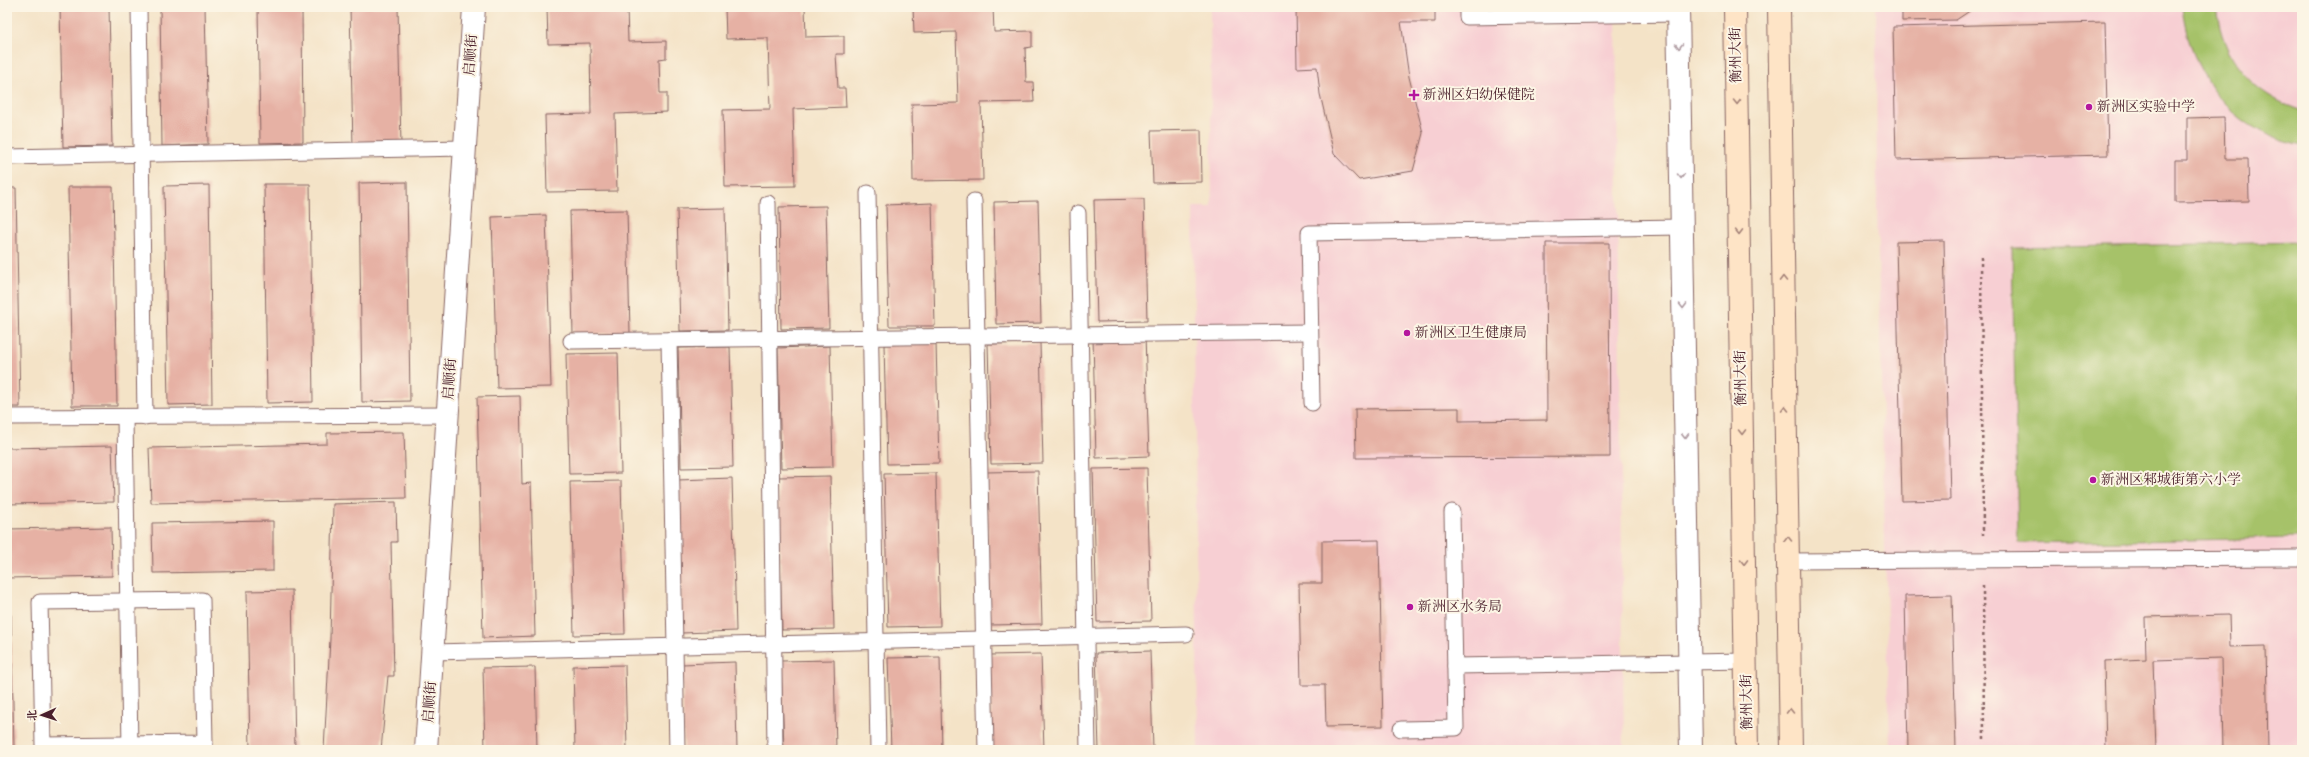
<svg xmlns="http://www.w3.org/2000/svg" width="2309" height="757" font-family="'Old Standard TT','Noto Serif SC',serif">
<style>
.built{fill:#f7cfd3}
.green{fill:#a6c269;stroke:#78704a}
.building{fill:#e6b1a4}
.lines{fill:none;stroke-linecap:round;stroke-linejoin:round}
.lane-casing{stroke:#866462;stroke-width:17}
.street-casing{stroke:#866462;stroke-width:24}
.secondary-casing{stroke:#866462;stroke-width:24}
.path{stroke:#866462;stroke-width:2.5;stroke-dasharray:3 3;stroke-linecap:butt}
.lane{stroke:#fff;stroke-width:15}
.street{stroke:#fff;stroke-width:22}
.secondary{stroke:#fee4c6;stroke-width:22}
.oneway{stroke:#ae9aa0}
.oneway2{stroke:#a48278}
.poi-dot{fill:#b5179e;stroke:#fcf5e5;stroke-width:1.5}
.labels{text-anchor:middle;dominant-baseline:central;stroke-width:4;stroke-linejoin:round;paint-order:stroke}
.street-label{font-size:14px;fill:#4a1f2b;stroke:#fcf5e5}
.poi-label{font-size:14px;fill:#4a1f2b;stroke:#fcf5e5;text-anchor:start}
</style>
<rect width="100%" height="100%" fill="#fcf5e5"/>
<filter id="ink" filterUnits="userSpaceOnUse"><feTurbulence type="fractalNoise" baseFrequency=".025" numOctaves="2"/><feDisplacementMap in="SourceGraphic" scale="8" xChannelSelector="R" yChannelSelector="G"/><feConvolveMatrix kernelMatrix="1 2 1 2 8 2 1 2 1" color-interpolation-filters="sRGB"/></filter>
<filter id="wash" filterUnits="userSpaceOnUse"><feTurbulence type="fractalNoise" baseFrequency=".012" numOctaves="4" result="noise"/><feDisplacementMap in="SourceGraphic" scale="16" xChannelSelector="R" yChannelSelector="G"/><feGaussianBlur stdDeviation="0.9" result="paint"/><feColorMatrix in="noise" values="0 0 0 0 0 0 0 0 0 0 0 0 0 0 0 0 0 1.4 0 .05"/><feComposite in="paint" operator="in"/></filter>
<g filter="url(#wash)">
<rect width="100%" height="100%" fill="#f4e3c7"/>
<g class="built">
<path d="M1210 7H1616L1624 750H1198L1193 207H1212Z"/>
<path d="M1876 7H2302V750H1890L1877 209Z"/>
</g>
<g class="green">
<path d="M2182 7H2216C2223 61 2251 93 2302 111V146C2232 132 2190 75 2182 7Z"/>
<path d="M2302 242V538L2018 543 2012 248Z"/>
</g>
<g id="blocks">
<g class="building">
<path d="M60 7H109L112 146 63 147Z"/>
<path d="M160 7H205L208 144 162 146Z"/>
<path d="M258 7H302L303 142 260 143Z"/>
<path d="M350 7H398L401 146 353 147Z"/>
<path d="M547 7H627L628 42 666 41V58L659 59 660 93H667V112L615 114 617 191 547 192 545 115 591 114 590 43 548 44Z"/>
<path d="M725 7H805L806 37 844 36V54H836L838 88H845L846 107 793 109 795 186 725 187 723 110 770 109 768 38 726 39Z"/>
<path d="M913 7H993L994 32 1032 31V47L1025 48 1026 82H1033L1034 102 981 103 983 180 913 181 912 104 958 103 956 32 914 33Z"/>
<path d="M1296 7H1435V22H1401L1409 77 1423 133 1413 171 1359 180 1334 154 1320 94 1317 67 1297 68Z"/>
<path d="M1902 7H1971V10L1956 20 1902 21Z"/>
<path d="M2105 22 2108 155 1896 160 1893 27Z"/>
<path d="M7 100H8L9 148H7Z"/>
<path d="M2224 117 2225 159H2248L2249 201 2175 202V160H2187V118Z"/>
<path d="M1201 130 1202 182 1153 183 1151 131Z"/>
<path d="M407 182 410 401 362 402 359 183Z"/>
<path d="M264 184H310L313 402 267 403Z"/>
<path d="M209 185 212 404 168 405 164 186Z"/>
<path d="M68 187H113L117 406H72Z"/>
<path d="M7 188H16L20 407H7Z"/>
<path d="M1144 199 1147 321 1097 322 1094 200Z"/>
<path d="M1038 201 1041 323 996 324 994 202Z"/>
<path d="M932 203 935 326H889L886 205Z"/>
<path d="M826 206 829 328 781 329 779 207Z"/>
<path d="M725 208 728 330 680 331 677 209Z"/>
<path d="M627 210 630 333 573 334 570 211Z"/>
<path d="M546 215 551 387 497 388 492 217Z"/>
<path d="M1944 241 1950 500 1902 501 1896 242Z"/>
<path d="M1546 243H1609L1610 457 1356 458 1355 409 1459 408V421L1547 420Z"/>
<path d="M1145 336 1149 456 1096 458 1093 338Z"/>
<path d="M936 343 939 463 887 464 884 345Z"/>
<path d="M1040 343 1043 463 991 464 988 344Z"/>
<path d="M830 346 833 467 781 468 778 348Z"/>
<path d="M730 347 733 467 681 468 678 348Z"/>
<path d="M618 353 621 473 569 474 566 354Z"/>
<path d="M520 396 522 484 531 483 535 636 483 638 477 397Z"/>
<path d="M404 432 406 498 151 503 149 448 327 444V433Z"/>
<path d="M112 446 114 502 7 504V448Z"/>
<path d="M1147 468 1151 621 1097 622 1093 469Z"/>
<path d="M1038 471 1042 624 990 625 986 472Z"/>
<path d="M936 473 940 626 888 627 884 474Z"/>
<path d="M830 476 834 629 782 630 778 477Z"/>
<path d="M732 478 736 631 682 633 678 480Z"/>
<path d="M621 481 625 634 574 635 570 482Z"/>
<path d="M396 502 397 542H391L394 676H388L381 750H324L330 639 333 504Z"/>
<path d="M273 521V571L153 573 152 523Z"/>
<path d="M111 527 112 576 7 578V529Z"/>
<path d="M1379 540 1383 726 1326 727 1325 685H1301L1299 583H1322V541Z"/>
<path d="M292 590 295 750H250L247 591Z"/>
<path d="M1952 595 1956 750H1908L1905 596Z"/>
<path d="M7 615H11L14 750H7Z"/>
<path d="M2229 615 2230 647 2266 646 2268 750H2223L2221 658 2153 660 2156 750H2106L2104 661 2146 659 2145 617Z"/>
<path d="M1150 651 1153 750H1099L1096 653Z"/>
<path d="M1041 654 1044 750H992L990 655Z"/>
<path d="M940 657 942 750H891L888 658Z"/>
<path d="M834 660 836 750H784L781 661Z"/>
<path d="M735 662 737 750H684L682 664Z"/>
<path d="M625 665 627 750H575L573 666Z"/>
<path d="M535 667 537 750H485L483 668Z"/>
</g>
</g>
</g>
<g filter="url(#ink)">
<use href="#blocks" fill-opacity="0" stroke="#866462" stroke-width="1"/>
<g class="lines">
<g class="lane-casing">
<g id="lane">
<path d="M139 7 145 417"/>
<path d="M1467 7V17L1678 14"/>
<path d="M7 157 464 148"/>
<path d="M868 193 878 750"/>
<path d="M974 201 986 750"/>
<path d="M768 203 775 750"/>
<path d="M1078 213 1088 750"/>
<path d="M669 340 677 750"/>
<path d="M571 341 1310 332"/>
<path d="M1312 403 1309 233 1682 227"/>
<path d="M7 417 448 415"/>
<path d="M125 417 130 750"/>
<path d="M1788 561 2302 558"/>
<path d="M202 600 205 743 43 745 40 602Z"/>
<path d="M433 652 1186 634"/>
<path d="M1455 666 1746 661"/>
<path d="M1401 729 1456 728 1452 512"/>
</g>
</g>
<g class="street-casing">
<g id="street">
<path d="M1678 7 1691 750"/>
<path d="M426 750 474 7"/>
</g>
</g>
<g class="secondary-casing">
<g id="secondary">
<path d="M1735 7 1747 750"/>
<path d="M1779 7 1791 750"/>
</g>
</g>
<g class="path">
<path d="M1981 257 1983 535"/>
<path d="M1983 586 1984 741"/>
</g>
<use href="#lane" class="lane"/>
<use href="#street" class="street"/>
<use href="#secondary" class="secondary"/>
</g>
<defs><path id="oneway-chevron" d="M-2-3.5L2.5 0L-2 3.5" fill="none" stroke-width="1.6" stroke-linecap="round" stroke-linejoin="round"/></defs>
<g class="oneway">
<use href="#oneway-chevron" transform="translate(1679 46) rotate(89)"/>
<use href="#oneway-chevron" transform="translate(1681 176) rotate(89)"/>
<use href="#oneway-chevron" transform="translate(1683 306) rotate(89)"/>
<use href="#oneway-chevron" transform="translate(1685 436) rotate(89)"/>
</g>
<g class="oneway2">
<use href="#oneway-chevron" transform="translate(1737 102) rotate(89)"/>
<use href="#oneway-chevron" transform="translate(1739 232) rotate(89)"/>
<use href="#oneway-chevron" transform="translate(1783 279) rotate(-91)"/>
<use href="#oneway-chevron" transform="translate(1785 409) rotate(-91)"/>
<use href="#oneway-chevron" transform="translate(1742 432) rotate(89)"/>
<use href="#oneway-chevron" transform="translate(1788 539) rotate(-91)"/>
<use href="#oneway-chevron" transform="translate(1744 562) rotate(89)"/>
<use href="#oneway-chevron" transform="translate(1790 711) rotate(-91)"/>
</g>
</g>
<g class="poi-dot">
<path d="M1412 89h4v4h4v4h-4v4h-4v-4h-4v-4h4z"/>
<circle cx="2089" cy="107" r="4"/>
<circle cx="1407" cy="333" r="4"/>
<circle cx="2093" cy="480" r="4"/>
<circle cx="1410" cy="607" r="4"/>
</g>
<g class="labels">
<g class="street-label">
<text transform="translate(471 55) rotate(-86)">启顺街</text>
<text transform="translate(1736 55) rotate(-91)">衡州大街</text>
<text transform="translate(1741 378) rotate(-91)">衡州大街</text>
<text transform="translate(450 379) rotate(-86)">启顺街</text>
<text transform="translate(430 702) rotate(-86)">启顺街</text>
<text transform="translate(1747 702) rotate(-91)">衡州大街</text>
</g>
<g class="poi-label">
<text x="1423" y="95">新洲区妇幼保健院</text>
<text x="2097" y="107">新洲区实验中学</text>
<text x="1415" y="333">新洲区卫生健康局</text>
<text x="2101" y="480">新洲区邾城街第六小学</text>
<text x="1418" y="607">新洲区水务局</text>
</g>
</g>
<rect width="2309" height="757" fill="none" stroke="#fcf5e5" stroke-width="24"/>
<g transform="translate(42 715) rotate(267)" stroke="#fcf5e5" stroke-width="3" paint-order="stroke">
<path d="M0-3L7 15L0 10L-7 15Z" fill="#4a1f2b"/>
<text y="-6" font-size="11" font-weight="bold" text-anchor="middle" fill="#4a1f2b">北</text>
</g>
</svg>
